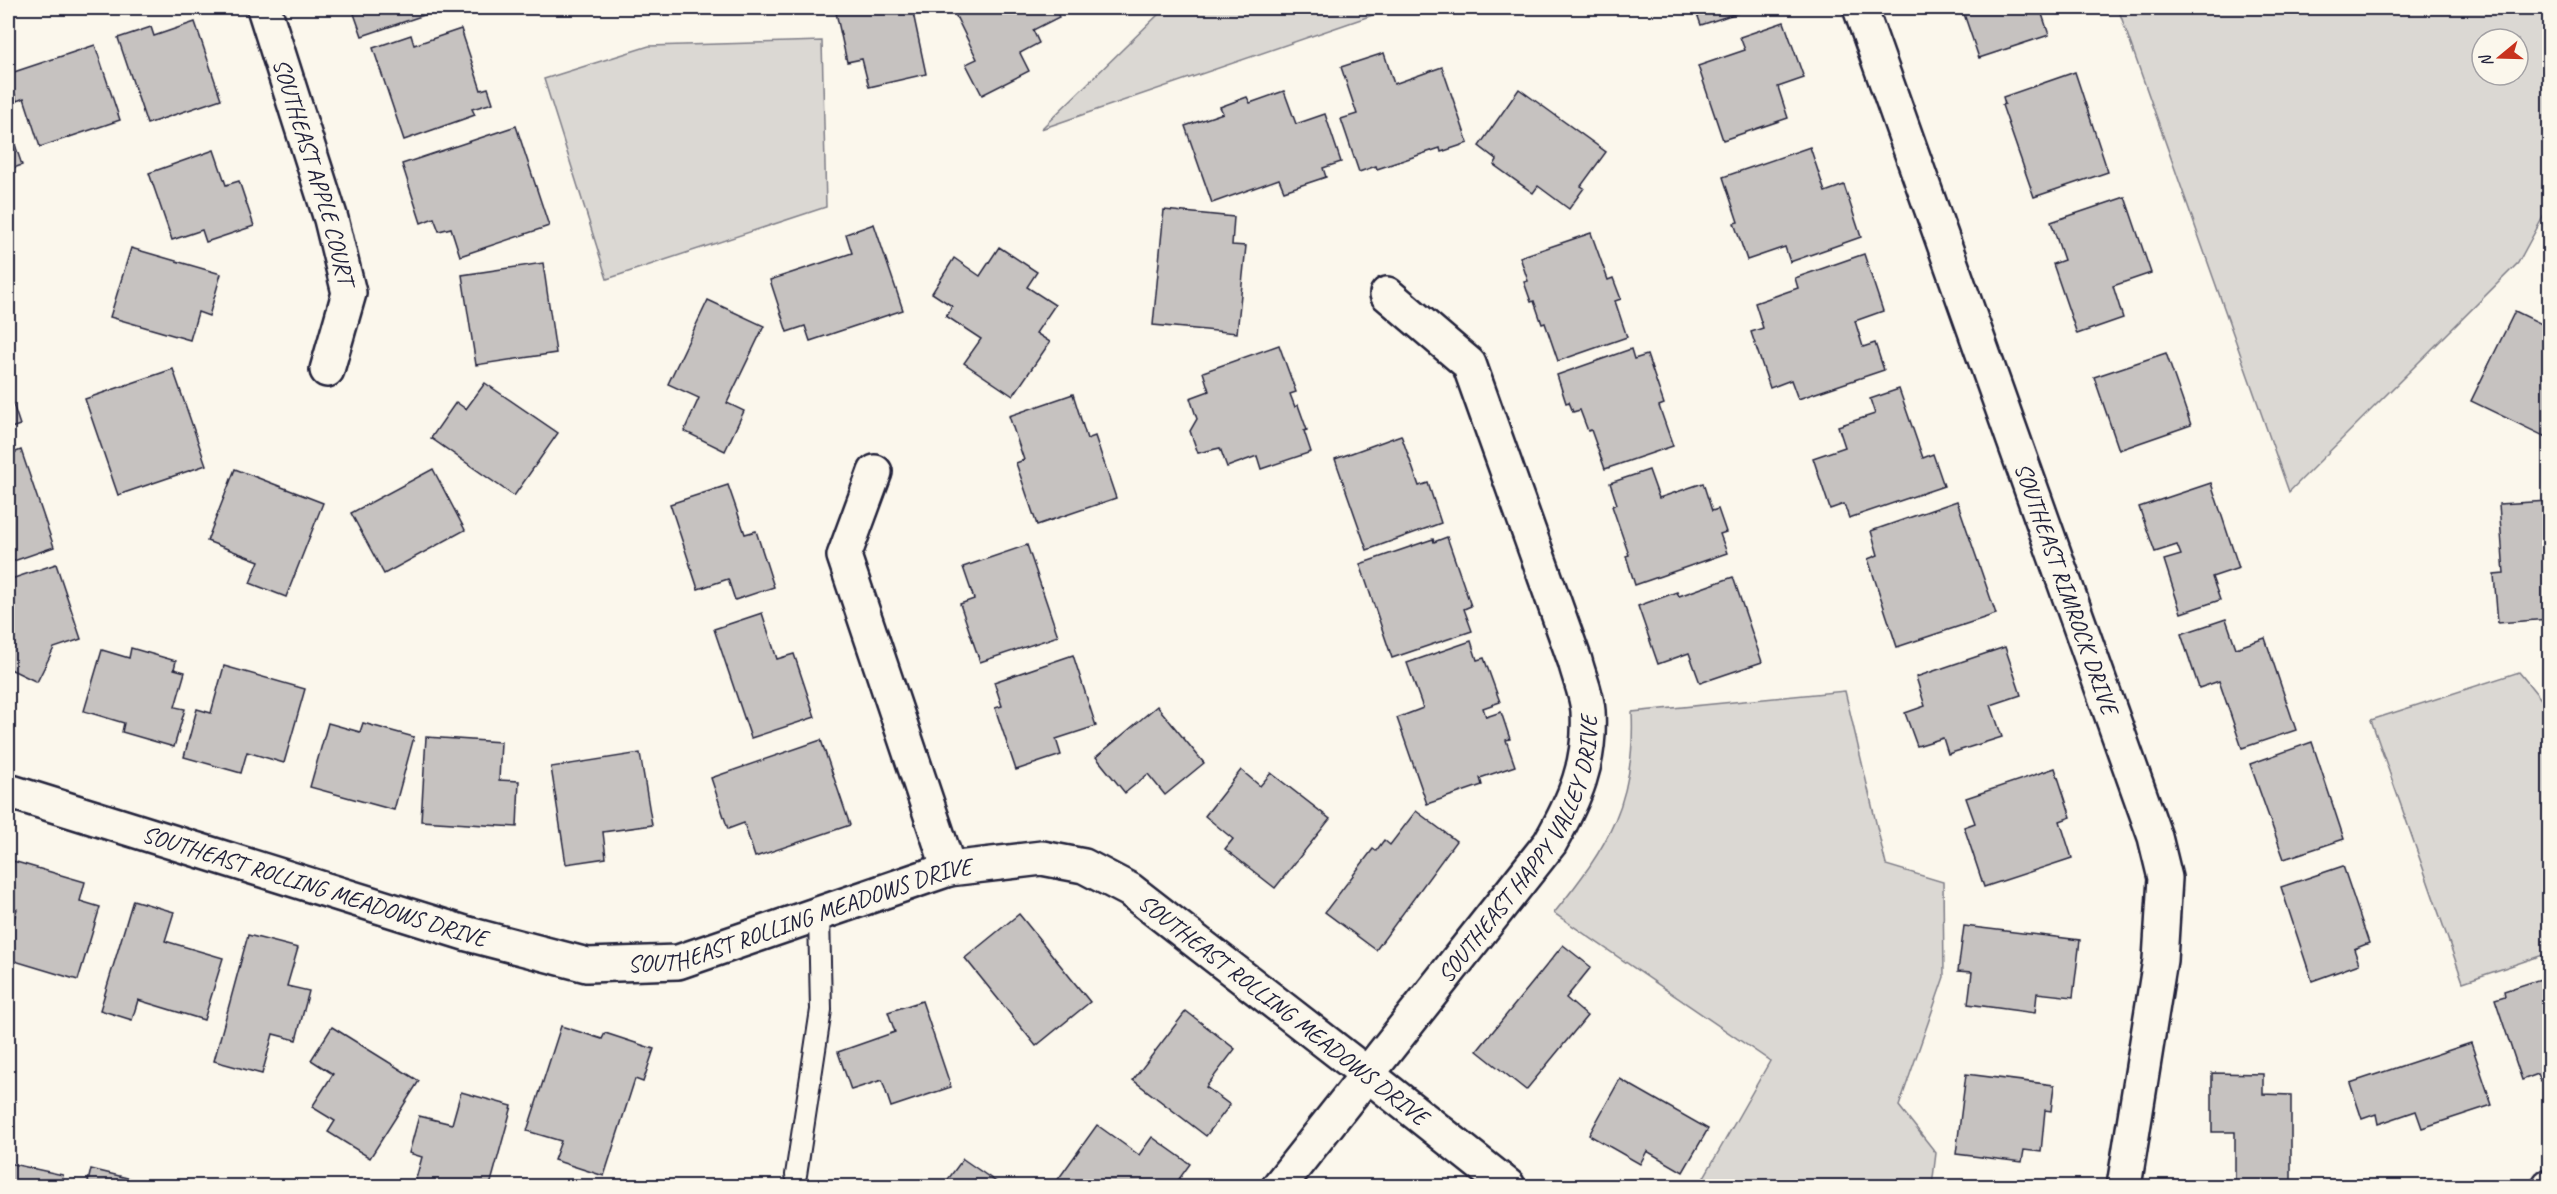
<svg xmlns="http://www.w3.org/2000/svg" width="2557" height="1194" font-family="Caveat,sans-serif">
<style>
.green{fill:#dbd8d3;stroke:#7e7d87;stroke-width:1.5;fill-rule:evenodd}
.building{fill:#c6c2c0;stroke:#22223b;stroke-width:1.5}
.lines{fill:none;stroke-linecap:round;stroke-linejoin:round}
.service-casing{stroke:#22223b;stroke-width:24}
.minor-casing{stroke:#22223b;stroke-width:38}
.service{stroke:#fbf7ec;stroke-width:20}
.minor{stroke:#fbf7ec;stroke-width:33}
.labels{text-anchor:middle;dominant-baseline:central;stroke-width:6;stroke-linejoin:round;paint-order:stroke}
.street-label{font-size:24px;fill:#22223b;stroke:#fbf7ec}
</style>
<rect width="100%" height="100%" fill="#fbf7ec"/>
<filter id="ink" filterUnits="userSpaceOnUse"><feTurbulence type="fractalNoise" baseFrequency=".0167" numOctaves="2"/><feDisplacementMap in="SourceGraphic" scale="12" xChannelSelector="R" yChannelSelector="G"/><feConvolveMatrix kernelMatrix="1 2 1 2 8 2 1 2 1" color-interpolation-filters="sRGB"/></filter>
<g filter="url(#ink)">
<g class="green">
<path d="M1165 8H1393L1041 129Z"/>
<path d="M2118 8H2549V206L2518 263 2289 492ZM2482 39H2518V75H2482Z"/>
<path d="M822 41 826 207 607 279 544 79 649 46Z"/>
<path d="M2519 672 2549 709V953L2463 982 2371 720Z"/>
<path d="M1845 691 1886 865 1943 882 1944 977 1899 1106 1936 1153 1932 1186H1699L1770 1061 1554 913C1608 847 1636 801 1632 712Z"/>
</g>
<g class="building">
<path d="M352 8H445L362 36Z"/>
<path d="M835 8H912L926 74 869 87 862 59 847 62Z"/>
<path d="M952 8H1054L1059 17 1033 30 1039 43 1020 53 1029 71 982 95 966 64 977 59Z"/>
<path d="M1695 8H1752L1701 25Z"/>
<path d="M1962 8H2040L2049 35 1979 58Z"/>
<path d="M195 22 221 99 147 124 118 38 151 27 154 36Z"/>
<path d="M1784 22 1804 78 1778 87 1788 118 1723 140 1698 66 1745 50 1740 37Z"/>
<path d="M461 29 481 90 488 88 493 103 472 109 475 115 404 140 373 48 411 35 414 45Z"/>
<path d="M95 45 120 120 40 147 24 98 17 101 8 74Z"/>
<path d="M1384 53 1394 84 1442 67 1468 143 1441 152 1440 148 1377 169 1376 166 1359 172 1341 119 1357 114 1341 67Z"/>
<path d="M2075 72 2108 172 2034 197 2002 105 2005 104 2003 97Z"/>
<path d="M1519 89 1606 152 1581 186 1584 188 1569 209 1538 186 1533 193 1494 165 1497 160 1479 146Z"/>
<path d="M1284 91 1296 124 1325 114 1341 162 1323 168 1326 177 1284 191 1279 179 1212 203 1185 126 1223 113 1220 107 1247 97 1250 103Z"/>
<path d="M8 124 22 165 8 170Z"/>
<path d="M516 126 549 226 460 256 451 228 439 231 434 218 421 223 402 164Z"/>
<path d="M1810 147 1825 192 1844 185 1861 237 1790 262 1785 247 1747 260 1734 223 1738 222 1723 177Z"/>
<path d="M214 150 226 185 239 181 254 226 206 242 202 230 172 240 149 173Z"/>
<path d="M2125 197 2151 273 2113 286 2123 318 2077 334 2053 264 2064 260 2051 222Z"/>
<path d="M1164 210 1234 217 1232 245 1246 246 1237 333 1153 325Z"/>
<path d="M874 224 903 310 810 341 805 326 787 332 770 280 852 253 846 234Z"/>
<path d="M1591 233 1608 280 1613 278 1621 299 1615 301 1627 337 1558 361 1545 323 1542 324 1534 301 1531 302 1524 282 1528 281 1520 257Z"/>
<path d="M999 247 1037 272 1027 287 1055 305 1036 333 1050 342 1013 396 964 363 981 339 946 316 952 306 932 293 954 258 980 276Z"/>
<path d="M131 248 221 274 209 316 198 312 190 340 110 317Z"/>
<path d="M1864 254 1883 311 1855 321 1863 347 1875 343 1884 370 1798 399 1791 380 1770 388 1751 332 1763 328 1755 303 1798 288 1795 278Z"/>
<path d="M543 263 556 353 476 365 462 275Z"/>
<path d="M708 300 764 326 727 403 744 411 725 451 684 431 699 398 668 384Z"/>
<path d="M2515 311 2550 328V439L2471 401Z"/>
<path d="M1279 345 1296 392 1290 394 1295 407 1298 405 1307 430 1304 431 1311 452 1261 469 1257 456 1227 467 1220 448 1198 453 1190 431 1197 419 1190 398 1209 391 1203 372Z"/>
<path d="M1631 349 1634 359 1647 355 1664 404 1659 406 1673 446 1605 469 1591 430 1588 431 1580 410 1573 412 1569 402 1566 403 1557 375Z"/>
<path d="M2166 353 2191 425 2119 450 2094 377Z"/>
<path d="M173 369 206 465 118 495 85 399Z"/>
<path d="M485 383 558 433 514 496 431 438 456 402 466 409Z"/>
<path d="M8 389 20 425 8 429Z"/>
<path d="M1899 389 1923 458 1933 454 1944 486 1849 518 1844 504 1830 509 1813 458 1845 447 1838 426 1875 414 1870 399Z"/>
<path d="M1073 394 1087 439 1095 436 1116 498 1037 525 1016 463 1024 460 1009 416Z"/>
<path d="M1401 435 1419 486 1428 483 1441 523 1367 550 1335 459Z"/>
<path d="M21 450 54 547 8 563V455Z"/>
<path d="M235 469 323 503 286 597 250 583 259 561 207 541Z"/>
<path d="M433 469 465 530 384 574 351 513Z"/>
<path d="M1649 470 1659 498 1703 483 1712 511 1718 509 1726 532 1720 534 1727 553 1635 585 1626 556 1629 555 1612 506 1617 504 1610 483Z"/>
<path d="M2211 483 2239 568 2212 577 2220 600 2181 613 2164 560 2181 555 2177 545 2155 552 2139 507Z"/>
<path d="M728 485 745 534 756 531 774 587 735 600 728 579 698 589 670 504Z"/>
<path d="M1957 501 1996 614 1897 647 1868 559 1878 555 1871 531Z"/>
<path d="M2550 501V619L2498 623 2494 575 2504 574 2499 504Z"/>
<path d="M1447 537 1471 606 1464 609 1472 631 1392 658 1360 564 1433 539 1434 542Z"/>
<path d="M1027 545 1058 636 980 662 960 604 974 599 963 567Z"/>
<path d="M56 564 81 639 54 648 37 682 8 668V580Z"/>
<path d="M1733 577 1762 662 1700 683 1689 653 1658 664 1638 606 1677 592 1679 596Z"/>
<path d="M762 613 777 659 794 654 815 717 751 738 714 629Z"/>
<path d="M2226 619 2236 648 2265 638 2296 730 2242 748 2219 681 2199 688 2181 634Z"/>
<path d="M1471 641 1477 660 1484 658 1500 702 1483 708 1486 717 1501 712 1510 739 1506 740 1515 766 1480 778 1482 785 1427 804 1397 718 1423 708 1407 663Z"/>
<path d="M2005 647 2021 695 1991 705 2002 737 1948 754 1943 738 1917 746 1905 713 1925 706 1916 677Z"/>
<path d="M131 648 176 661 174 669 185 672 175 707 185 709 174 747 122 732 124 723 84 711 102 650 129 658Z"/>
<path d="M1073 655 1096 726 1056 739 1061 755 1016 770 995 708 1002 706 994 682Z"/>
<path d="M224 666 305 689 284 763 247 752 241 773 184 757 197 709 211 713Z"/>
<path d="M1157 706 1204 763 1165 795 1148 774 1125 793 1096 757Z"/>
<path d="M328 723 360 732 363 723 414 737 394 810 310 787Z"/>
<path d="M426 737 501 742 499 780 519 781 517 827 421 821Z"/>
<path d="M821 740 850 825 755 857 744 823 728 829 711 778Z"/>
<path d="M2312 742 2344 839 2284 859 2250 764Z"/>
<path d="M640 753 652 825 603 832 606 858 566 864 551 767Z"/>
<path d="M2055 768 2071 817 2060 821 2072 858 1984 887 1964 827 1975 823 1966 798Z"/>
<path d="M1241 770 1260 786 1271 773 1330 819 1275 888 1225 849 1233 839 1205 816Z"/>
<path d="M1416 811 1456 841 1376 950 1325 912 1373 849 1376 851 1384 840 1390 845Z"/>
<path d="M13 861 85 882 80 901 100 907 78 980 8 959V940L17 909 8 907V881Z"/>
<path d="M2343 866 2369 943 2354 949 2359 964 2312 981 2281 887Z"/>
<path d="M133 900 174 912 165 941 223 958 204 1020 138 1000 132 1020 100 1010Z"/>
<path d="M1019 914 1090 1002 1036 1046 965 958Z"/>
<path d="M1964 926 2080 940 2073 997 2037 993 2035 1013 1968 1004 1972 972 1958 971Z"/>
<path d="M248 935 298 948 287 986 309 991 296 1040 273 1034 262 1074 214 1061Z"/>
<path d="M1563 945 1591 967 1566 998 1587 1016 1526 1090 1477 1051Z"/>
<path d="M2550 976V1079L2541 1081 2538 1074 2522 1080 2495 999 2505 996 2504 991Z"/>
<path d="M922 1001 951 1087 891 1107 882 1080 851 1090 838 1052 895 1032 888 1012Z"/>
<path d="M1186 1011 1235 1049 1206 1087 1230 1105 1206 1136 1133 1080Z"/>
<path d="M561 1026 602 1039 605 1033 654 1049 643 1082 635 1079 604 1176 554 1160 561 1141 527 1131Z"/>
<path d="M332 1027 419 1081 370 1158 328 1132 335 1121 312 1107 333 1074 311 1060Z"/>
<path d="M2471 1043 2492 1105 2422 1128 2416 1111 2378 1124 2376 1114 2362 1119 2350 1083Z"/>
<path d="M2212 1073 2263 1074V1094L2291 1095V1186H2235V1132H2212Z"/>
<path d="M1966 1074 2054 1085 2051 1111 2045 1110 2041 1152 2024 1150 2022 1162 1956 1154Z"/>
<path d="M1620 1079 1708 1129 1683 1172 1647 1151 1640 1164 1589 1135Z"/>
<path d="M461 1092 512 1106 490 1186H414L422 1157 409 1153 419 1116 452 1124Z"/>
<path d="M1097 1125 1139 1155 1152 1137 1190 1164 1174 1186H1056L1054 1185Z"/>
<path d="M963 1159 1002 1186H943Z"/>
<path d="M8 1163 63 1175 61 1186H8Z"/>
<path d="M91 1169 160 1186H87Z"/>
</g>
<g class="lines">
<g class="service-casing">
<path id="service" d="M796 1175 821 1010 819 914"/>
</g>
<g class="minor-casing">
<g id="minor">
<path id="s1" d="M264 8 331 219 349 293 327 370"/>
<path id="s2" d="M1860 8 2155 837 2165 878 2160 960 2124 1186"/>
<path d="M875 472 844 556 949 869"/>
<path id="s3" d="M8 791 468 934 587 965 678 962 949 869 1042 858 1084 866 1130 890 1367 1074 1508 1186"/>
<path id="s4" d="M1279 1186 1550 843C1575 799 1591 763 1588 711 1587 695 1579 677 1575 661L1469 364 1387 294"/>
<path d="M2549 1186H2550"/>
</g>
</g>
<use href="#service" class="service"/>
<use href="#minor" class="minor"/>
</g>
</g>
<g class="labels">
<g class="street-label">
<text stroke="none"><textPath href="#s1" startOffset="171">SOUTHEAST APPLE COURT</textPath></text>
<text stroke="none"><textPath href="#s2" startOffset="616">SOUTHEAST RIMROCK DRIVE</textPath></text>
<text stroke="none"><textPath href="#s4" startOffset="418">SOUTHEAST HAPPY VALLEY DRIVE</textPath></text>
<text stroke="none"><textPath href="#s3" startOffset="321">SOUTHEAST ROLLING MEADOWS DRIVE</textPath></text>
<text stroke="none"><textPath href="#s3" startOffset="825">SOUTHEAST ROLLING MEADOWS DRIVE</textPath></text>
<text stroke="none"><textPath href="#s3" startOffset="1365">SOUTHEAST ROLLING MEADOWS DRIVE</textPath></text>
</g>
</g>
<rect width="2557" height="1194" fill="none" stroke="#fbf7ec" stroke-width="30"/>
<rect x="15" y="15" width="2527" height="1164" fill="none" stroke="#22223b" stroke-width="2" filter="url(#ink)"/>
<g transform="translate(2500 57) rotate(251)"><circle r="28" fill="#fbf7ec" stroke="#a4a2a5" stroke-width="1.5"/>
<path d="M0-4.5L10 22L0 15L-10 22Z" fill="#c8321e"/>
<text y="-9" font-size="16" font-weight="bold" text-anchor="middle" fill="#22223b">N</text>
</g>
</svg>
